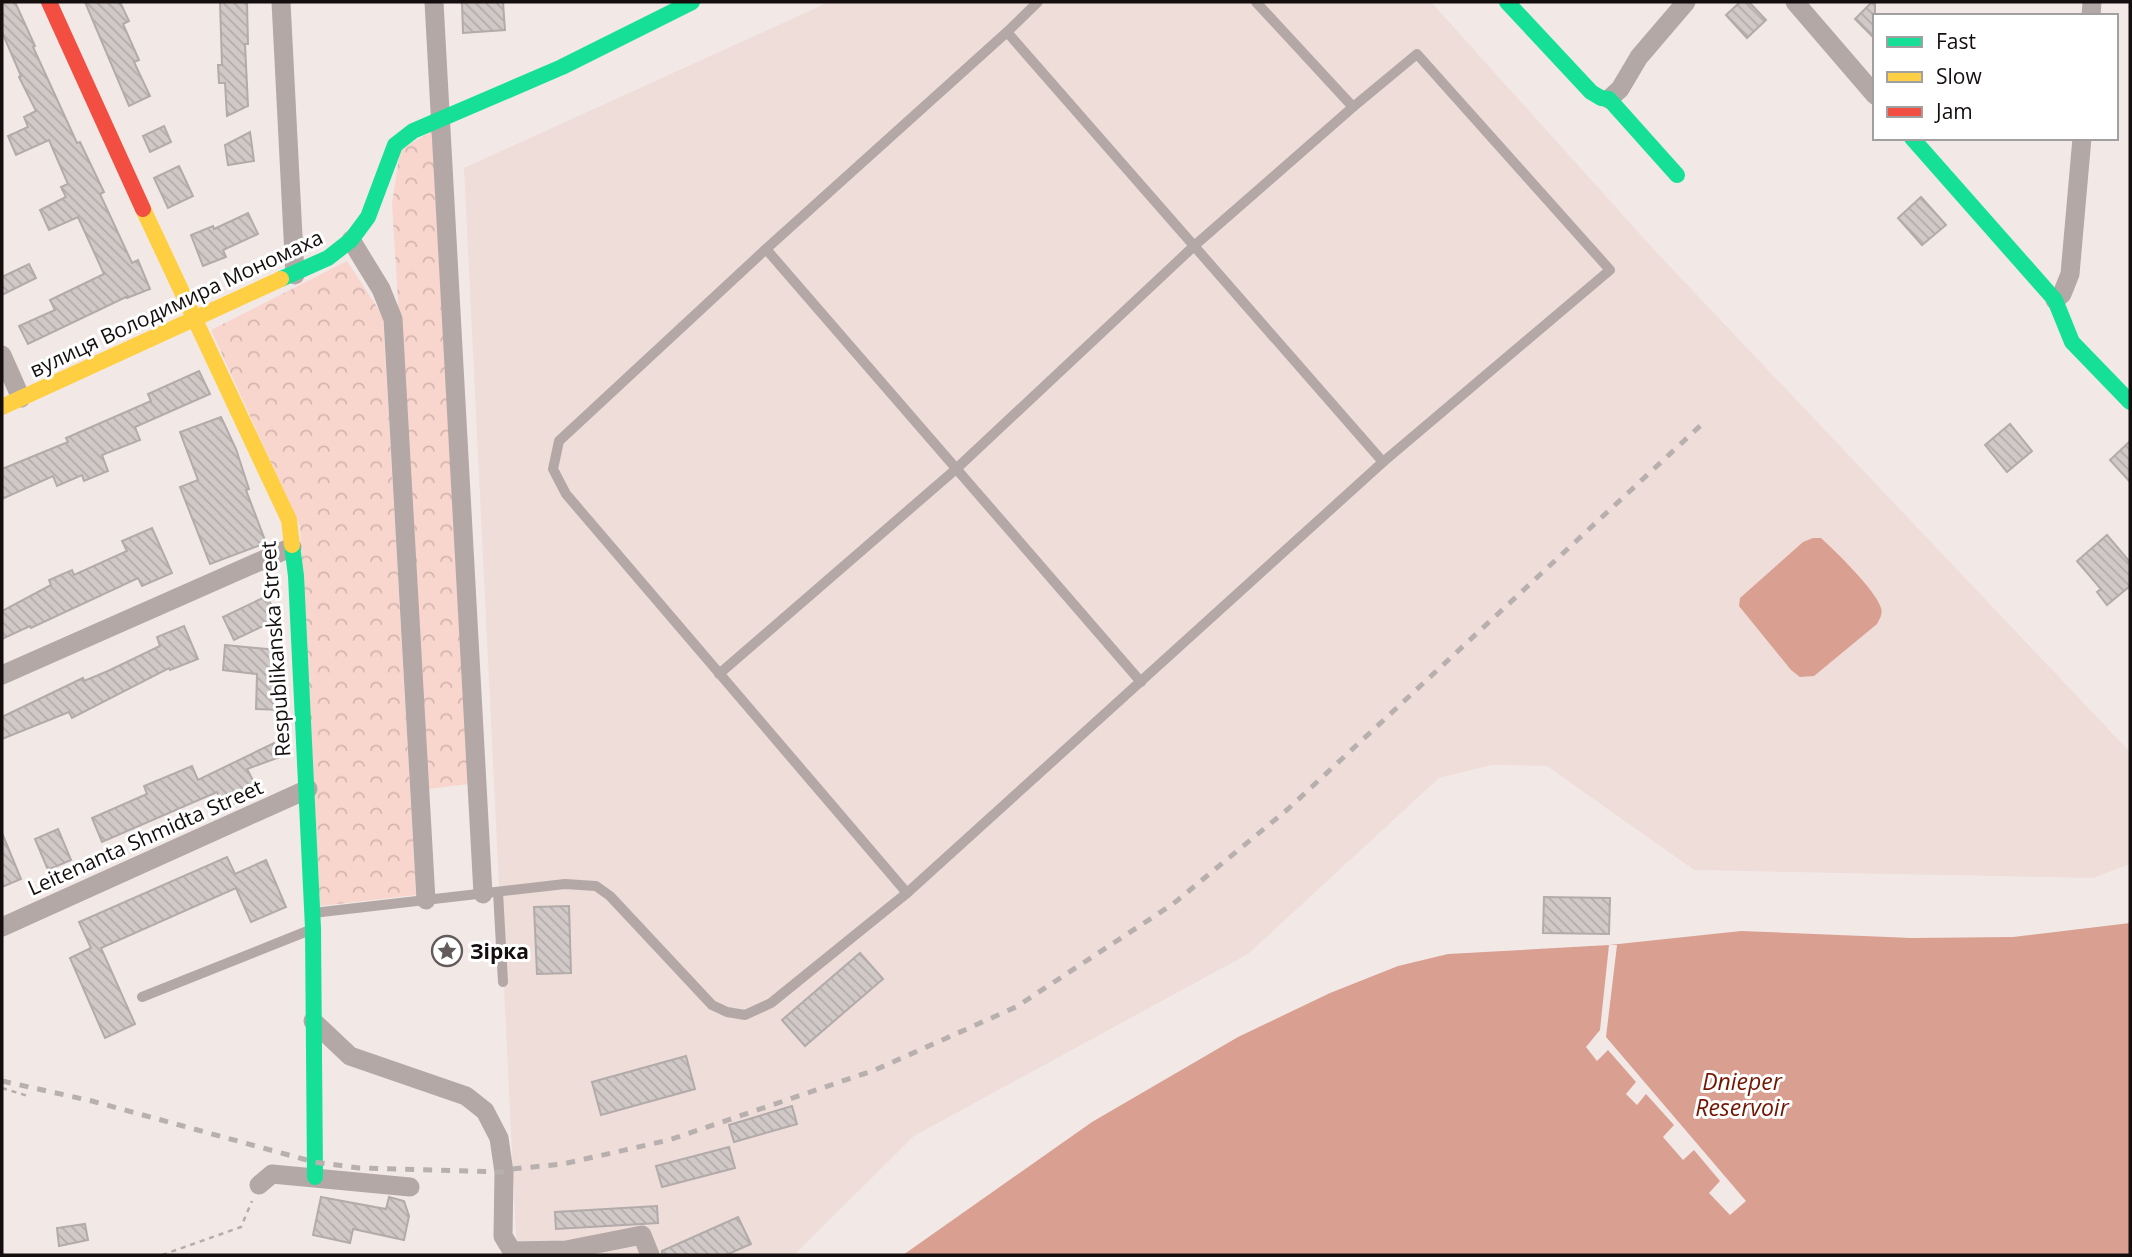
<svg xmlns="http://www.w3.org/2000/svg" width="2132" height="1257" font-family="'Open Sans',sans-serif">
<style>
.built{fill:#efddd9}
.forest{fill:url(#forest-crowns)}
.water{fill:#d9a092}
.pier{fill:#f2e9e7}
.building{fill:url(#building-back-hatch);stroke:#b2abaa;stroke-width:2}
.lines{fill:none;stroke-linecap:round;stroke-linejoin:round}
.path{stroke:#b6adab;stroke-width:2.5;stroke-dasharray:5 5;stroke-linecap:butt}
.lane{stroke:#b3a8a5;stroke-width:10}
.street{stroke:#b3a8a5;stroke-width:19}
.fast{stroke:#16e098;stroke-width:16}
.slow{stroke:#ffcf43;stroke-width:16}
.jam{stroke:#f24e42;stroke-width:16}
.rail{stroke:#b8b0ae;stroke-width:5;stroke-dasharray:9 9;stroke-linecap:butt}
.labels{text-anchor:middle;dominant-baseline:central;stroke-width:6;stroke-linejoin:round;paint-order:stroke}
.street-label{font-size:21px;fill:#140f0e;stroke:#fff}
.poi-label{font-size:21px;font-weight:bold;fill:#140f0e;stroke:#fff;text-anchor:start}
.water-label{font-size:23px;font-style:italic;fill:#731500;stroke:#fff}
</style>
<defs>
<pattern id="forest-crowns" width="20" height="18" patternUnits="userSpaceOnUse" patternTransform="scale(1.75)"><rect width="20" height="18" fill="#f8d5cd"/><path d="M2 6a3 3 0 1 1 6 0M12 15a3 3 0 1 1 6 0" fill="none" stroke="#d4b6af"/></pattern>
<pattern id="building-back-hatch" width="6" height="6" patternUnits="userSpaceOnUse" patternTransform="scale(1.75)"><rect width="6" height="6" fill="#d0c9c7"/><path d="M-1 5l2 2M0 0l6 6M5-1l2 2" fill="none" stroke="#b2abaa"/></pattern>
</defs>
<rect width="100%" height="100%" fill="#f2e9e7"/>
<path class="built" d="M829 2H1431L1658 254 2130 752V864L2093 878 1694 870 1547 766 1492 765 1439 778 1248 954 914 1136 794 1255H517L464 168Z"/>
<g class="forest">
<path d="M436 129 469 784 428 789 392 204 400 150Z"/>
<path d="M347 261 383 316 416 895 320 906 300 526 211 330Z"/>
</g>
<g class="water">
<path d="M1813 538H1821C1836 552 1875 589 1881 608 1883 614 1880 618 1877 624L1814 676 1800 677 1791 670 1739 606 1740 598 1803 542Z"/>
<path d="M2130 923V1255H903L1092 1122 1238 1037 1330 993 1398 966 1448 954 1609 945 1741 931 1912 938 2013 937Z"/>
</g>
<path class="pier" d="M1609 945H1617L1606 1037 1746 1201 1730 1215 1709 1193 1720 1181 1694 1150 1683 1160 1663 1137 1674 1125 1646 1094 1637 1105 1626 1094 1636 1082 1608 1050 1597 1061 1586 1047 1600 1030Z"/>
<g class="building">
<path d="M2 2H15L35 46 33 47 77 143 80 142 104 192 100 194 132 263 138 260 150 289 127 298 126 297 28 344 19 326 55 310 50 300 104 274 78 217 49 230 40 210 66 197 61 187 68 184 49 140 16 155 8 136 28 127 24 117 36 111 19 77 21 76 2 32Z"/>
<path d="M85 2H120L129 21 123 24 139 60 134 62 150 96 129 106Z"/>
<path d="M220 2H247L248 44H245L248 106 227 116 225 83H219L218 65H222Z"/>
<path d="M462 2H503L505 30 463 33Z"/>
<path d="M1740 2H1749L1766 20 1747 38 1726 15Z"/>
<path d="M1872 2H1875V39L1855 19Z"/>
<path d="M164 126 171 142 150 152 143 136Z"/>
<path d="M250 132 254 161 228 165 225 145Z"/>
<path d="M179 166 193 196 168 208 154 178Z"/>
<path d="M1921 197 1946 225 1922 245 1898 218Z"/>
<path d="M248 213 258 234 223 250 226 257 203 266 191 235 213 226 214 229Z"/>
<path d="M29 264 36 278 2 295V277Z"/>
<path d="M199 371 210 394 135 427 140 440 102 455 108 471 84 481 82 475 57 486 53 476 2 499V469L68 442 66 438 151 401 148 394Z"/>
<path d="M221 417 236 449 249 489 246 490 266 543 210 564 180 487 198 480 180 432Z"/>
<path d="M2010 424 2032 451 2007 472 1985 445Z"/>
<path d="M2130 441V482L2110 460Z"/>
<path d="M152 528 172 573 142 586 138 578 31 628 30 626 2 639V611L51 585 49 580 72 570 74 575 127 551 122 541Z"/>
<path d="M2107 535 2130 562V586L2107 605 2097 592 2101 589 2077 561Z"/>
<path d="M267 596 278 619 234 640 223 617Z"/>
<path d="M184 626 198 659 170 670 169 668 72 718 69 712 2 739V717L83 678 84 681 108 671 160 646 157 637Z"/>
<path d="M225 645 277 650 272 695 282 696V710L256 709 257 674 223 670Z"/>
<path d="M274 743 280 757 247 769 259 792 225 808 217 792 102 842 92 818 147 794 144 786 192 766 198 780Z"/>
<path d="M58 829 71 860 48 870 35 839Z"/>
<path d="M2 833 21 879 2 887Z"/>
<path d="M227 857 235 874 266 860 286 907 251 922 236 888 101 948 135 1024 105 1038 70 958 91 948 79 922Z"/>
<path d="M1544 897 1610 898 1609 934 1543 933Z"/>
<path d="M569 906 571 973 537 974 534 907Z"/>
<path d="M860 953 883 979 805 1046 782 1020Z"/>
<path d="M686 1056 695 1089 601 1115 592 1082Z"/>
<path d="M792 1106 797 1124 734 1142 729 1125Z"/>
<path d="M729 1147 735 1168 662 1187 656 1166Z"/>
<path d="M321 1197 386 1209 389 1197 404 1201 409 1216 404 1240 353 1229 350 1243 313 1235Z"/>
<path d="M657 1206 658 1223 556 1229 555 1212Z"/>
<path d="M738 1217 751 1244 726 1255H662V1251Z"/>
<path d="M85 1224 88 1240 59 1246 57 1228Z"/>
</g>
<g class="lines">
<g class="path">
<path d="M2 1088 28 1096"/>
<path d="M162 1255 241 1227 252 1201"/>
</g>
<g class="lane">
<path d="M1038 2 1007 32 766 249 559 441 553 469 566 494 907 893 1383 462 1610 270 1417 54 1353 107 1256 2"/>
<path d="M1007 32 1383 462"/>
<path d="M766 249 1141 682"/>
<path d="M719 674 956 469 1194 246 1353 107"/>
<path d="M498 892 503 982"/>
<path d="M313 913 565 884 596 886 610 896 712 1005 727 1012 745 1015 771 1003 907 893"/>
<path d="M142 997 310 930"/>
</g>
<g class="street">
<path d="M281 2 295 275"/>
<path d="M434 2 483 894"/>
<path d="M1795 2 1875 95"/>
<path d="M2091 16 2092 2"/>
<path d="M1609 99 1620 89 1639 57 1686 2"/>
<path d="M351 240 381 289 393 319 426 900"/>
<path d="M2055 300 2062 294 2070 274 2082 138"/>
<path d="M2 355 21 398"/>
<path d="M2 675 292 547"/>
<path d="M2 927 308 789"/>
<path d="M313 1021 350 1056 466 1096 485 1111 499 1138 504 1172 503 1236 512 1251 566 1250 642 1235 650 1255"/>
<path d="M259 1185 272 1174 410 1187"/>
</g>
<g class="fast">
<path d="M1507 2 1591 92 1601 98 1609 99 1677 175"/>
<path d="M1912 138 2055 300 2072 342 2130 402"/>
<path d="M281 279 328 258 351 240 368 217 395 145 413 131 562 67 692 2"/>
<path d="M292 545 296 576 313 928 315 1177"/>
</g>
<g class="slow">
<path d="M143 209 289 520 292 545"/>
<path d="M2 407 281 279"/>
</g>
<path class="jam" d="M49 2 143 209"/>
<path class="rail" d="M2 1081 92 1101 314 1162 359 1168 504 1172 512 1169 563 1164 669 1140 875 1070 1016 1007 1173 904 1288 809 1701 425"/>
</g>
<defs>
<g id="sight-ring" transform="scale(1.575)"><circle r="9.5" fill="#fff" stroke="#625b5a" stroke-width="1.5"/><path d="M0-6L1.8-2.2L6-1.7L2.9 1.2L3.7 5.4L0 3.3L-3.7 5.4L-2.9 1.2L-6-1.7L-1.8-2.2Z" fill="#625b5a"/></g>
</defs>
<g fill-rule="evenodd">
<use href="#sight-ring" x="447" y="951"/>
</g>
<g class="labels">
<g class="street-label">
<text transform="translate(176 303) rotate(-25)">вулиця Володимира Мономаха</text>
<text transform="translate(275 649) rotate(-94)">Respublikanska Street</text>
<text transform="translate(145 837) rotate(-24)">Leitenanta Shmidta Street</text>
</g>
<g class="poi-label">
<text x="470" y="951">Зірка</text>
</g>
<g class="water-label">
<text x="1742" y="1081">Dnieper<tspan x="1742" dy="26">Reservoir</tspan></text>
</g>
</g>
<rect width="2132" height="1257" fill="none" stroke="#140f0e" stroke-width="7"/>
<rect x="1873" y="14" width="245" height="126" fill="#ffffff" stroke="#a19f9f" stroke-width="2"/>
<rect x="1887" y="37" width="35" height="10" fill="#16e098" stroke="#a19f9f" stroke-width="2"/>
<text x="1936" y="49" font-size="21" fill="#140f0e">Fast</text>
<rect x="1887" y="72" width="35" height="10" fill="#ffcf43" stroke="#a19f9f" stroke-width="2"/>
<text x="1936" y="84" font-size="21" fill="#140f0e">Slow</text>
<rect x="1887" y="107" width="35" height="10" fill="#f24e42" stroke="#a19f9f" stroke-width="2"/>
<text x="1936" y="119" font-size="21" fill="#140f0e">Jam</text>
</svg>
